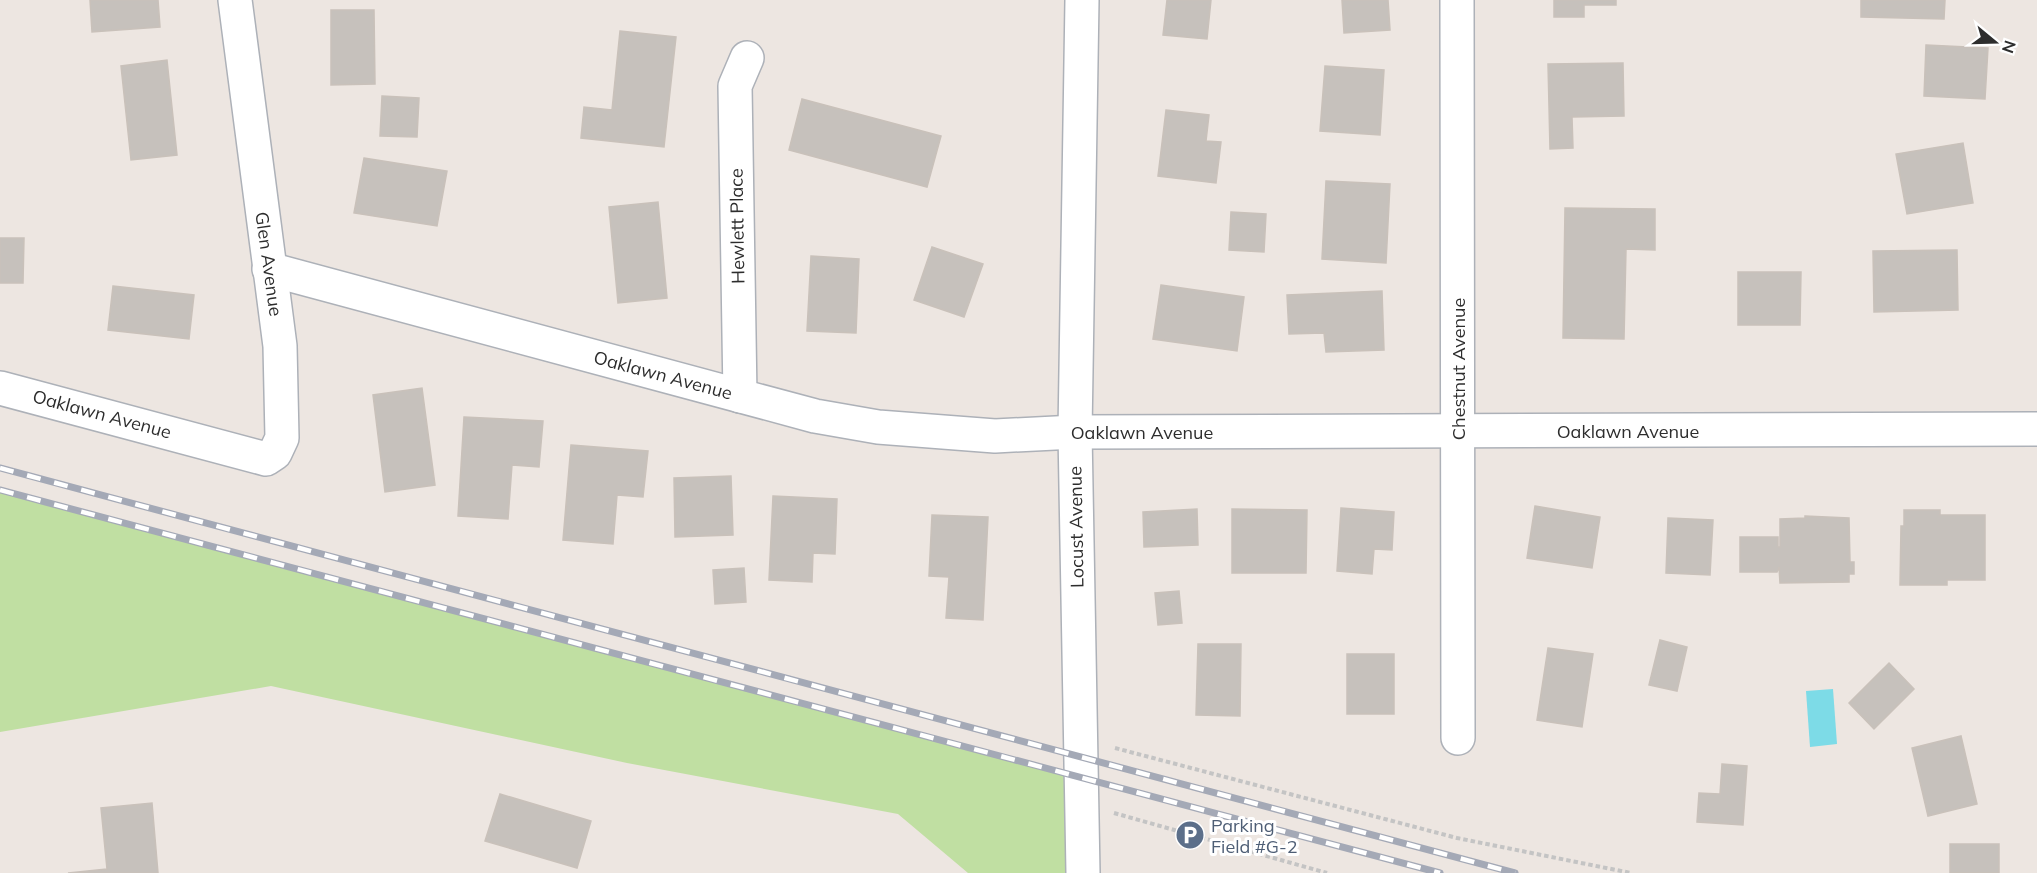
<svg xmlns="http://www.w3.org/2000/svg" width="2037" height="873" font-family="Mulish,sans-serif">
<style>
.green{fill:#c0dfa2}
.water{fill:#7ddbe7}
.building{fill:#c6c1bc;stroke:#c9c1ba;stroke-width:1.5}
.lines{fill:none;stroke-linecap:round;stroke-linejoin:round}
.minor-casing{stroke:#adb1b8;stroke-width:36}
.path{stroke:#c4c4c4;stroke-width:4;stroke-dasharray:4.5 3;stroke-linecap:butt}
.minor{stroke:#fff;stroke-width:33}
.rail-casing{stroke:#a4a9b6;stroke-width:7}
.rail{stroke:#fff;stroke-width:4.5;stroke-dasharray:14;stroke-linecap:butt}
.labels{text-anchor:middle;dominant-baseline:central;stroke-width:6;stroke-linejoin:round;paint-order:stroke}
.street-label{font-size:18px;fill:#2d2d2d;stroke:#fff}
.service-label{font-size:18px;fill:#4e5e75;stroke:#fff;text-anchor:start}
</style>
<rect width="100%" height="100%" fill="#ede6e1"/>
<path class="green" d="M0 490 1082 777 1083 873H968L898 814 627 763 271 686 0 732Z"/>
<path class="water" d="M1833 689 1837 744 1810 747 1806 691Z"/>
<g class="building">
<path d="M90 0H158L160 27 92 32Z"/>
<path d="M1167 0H1211L1207 39 1163 35Z"/>
<path d="M1342 0H1388L1390 30 1344 33Z"/>
<path d="M1554 0H1616V5H1584V17H1554Z"/>
<path d="M1861 0H1945L1944 19 1861 17Z"/>
<path d="M331 10H374L375 84 331 85Z"/>
<path d="M620 31 676 37 664 147 581 138 584 107 612 110Z"/>
<path d="M1926 45 1988 48 1985 99 1924 96Z"/>
<path d="M167 60 177 155 131 160 121 66Z"/>
<path d="M1623 63 1624 116 1572 117 1573 148 1550 149 1548 64Z"/>
<path d="M1325 66 1384 70 1380 135 1320 131Z"/>
<path d="M382 96 419 98 417 137 380 136Z"/>
<path d="M802 99 941 136 927 187 789 150Z"/>
<path d="M1166 110 1209 115 1206 141 1221 142 1216 183 1158 176Z"/>
<path d="M1963 143 1973 203 1907 214 1896 154Z"/>
<path d="M364 158 447 171 437 226 354 213Z"/>
<path d="M1326 181 1390 184 1386 263 1322 259Z"/>
<path d="M658 202 667 298 618 303 609 207Z"/>
<path d="M1565 208 1655 209V250L1626 249 1624 339 1563 338Z"/>
<path d="M1231 212 1266 214 1264 252 1229 250Z"/>
<path d="M0 238H24L23 283H0Z"/>
<path d="M932 247 983 264 964 317 914 300Z"/>
<path d="M1957 250 1958 310 1874 312 1873 251Z"/>
<path d="M811 256 859 259 856 333 807 331Z"/>
<path d="M1738 272H1801L1800 325H1738Z"/>
<path d="M1161 285 1244 297 1237 351 1153 339Z"/>
<path d="M113 286 194 295 189 339 108 330Z"/>
<path d="M1382 291 1384 350 1326 352 1324 333 1289 334 1287 295Z"/>
<path d="M422 388 435 485 385 492 373 395Z"/>
<path d="M464 417 543 421 539 467 512 465 508 519 458 516Z"/>
<path d="M571 445 648 451 643 497 617 495 613 544 563 540Z"/>
<path d="M731 476 733 535 675 537 674 478Z"/>
<path d="M773 496 837 499 835 554 813 553 812 582 769 580Z"/>
<path d="M1535 506 1600 517 1592 568 1527 558Z"/>
<path d="M1341 508 1394 512 1392 550 1374 549 1372 574 1337 571Z"/>
<path d="M1197 509 1198 545 1144 547 1143 512Z"/>
<path d="M1232 509 1307 510 1306 573H1232Z"/>
<path d="M1904 510H1940V515H1985V580H1947V585H1900L1901 526H1904Z"/>
<path d="M932 515 988 517 983 620 946 618 949 577 929 576Z"/>
<path d="M1805 516 1849 518 1850 562H1854V574H1849V582L1780 583 1779 567 1777 572H1740V537H1778V547H1780V519L1805 518Z"/>
<path d="M1668 518 1713 520 1710 575 1666 573Z"/>
<path d="M744 568 746 602 715 604 713 570Z"/>
<path d="M1179 591 1182 623 1158 625 1155 593Z"/>
<path d="M1660 640 1687 647 1677 691 1649 685Z"/>
<path d="M1198 644H1241L1240 716 1196 715Z"/>
<path d="M1548 648 1593 654 1582 727 1537 720Z"/>
<rect x="1347" y="654" width="47" height="60"/>
<path d="M1889 663 1914 689 1874 729 1849 703Z"/>
<path d="M1961 736 1977 804 1928 816 1912 748Z"/>
<path d="M1722 764 1747 766 1743 825 1697 822 1699 793 1720 794Z"/>
<path d="M500 794 591 821 577 868 485 841Z"/>
<path d="M152 803 158 873H68L107 869 101 808Z"/>
<rect x="1950" y="844" width="49" height="29"/>
</g>
<g class="lines">
<g class="minor-casing">
<g id="minor">
<path d="M1082 0 1075 432 1083 873"/>
<path d="M1457 0 1458 738"/>
<path d="M269 269 815 416 878 427 995 436 1075 432 2037 429"/>
<path d="M0 388 266 459 275 453 282 438 280 346 235 0"/>
<path d="M740 396 735 86 747 58"/>
</g>
</g>
<g class="path">
<path d="M1115 748 1457 838 1631 873"/>
<path d="M1114 813 1327 873"/>
</g>
<use href="#minor" class="minor"/>
<g class="rail-casing">
<g id="rail">
<path d="M0 468 1515 873"/>
<path d="M0 490 1440 873"/>
</g>
</g>
<use href="#rail" class="rail"/>
</g>
<defs>
<g id="parking-disc" transform="scale(1.5)"><circle r="9.5" fill="#5c6f8a" stroke="#fff"/><path d="M-3.5-5.5H1a3.5 3.5 0 0 1 0 7H-1V5.5H-3.5ZM-1-3.4V-.6H.8a1.4 1.4 0 0 0 0-2.8Z" fill="#fff"/></g>
</defs>
<g fill-rule="evenodd">
<use href="#parking-disc" x="1190" y="835"/>
</g>
<g class="labels">
<g class="street-label">
<text transform="translate(737 226) rotate(-91)">Hewlett Place</text>
<text transform="translate(269 264) rotate(82)">Glen Avenue</text>
<text transform="translate(1458 369) rotate(-90)">Chestnut Avenue</text>
<text transform="translate(663 375) rotate(15)">Oaklawn Avenue</text>
<text transform="translate(102 414) rotate(15)">Oaklawn Avenue</text>
<text x="1628" y="431">Oaklawn Avenue</text>
<text x="1142" y="432">Oaklawn Avenue</text>
<text transform="translate(1076 527) rotate(-91)">Locust Avenue</text>
</g>
<g class="service-label">
<text x="1211" y="825">Parking<tspan x="1211" dy="21">Field #G-2</tspan></text>
</g>
</g>
<g transform="translate(1995 42) rotate(109)" stroke="#ffffff" stroke-width="4.5" paint-order="stroke">
<path d="M0-4.5L10 22L0 15L-10 22Z" fill="#2d2d2d"/>
<text y="-9" font-size="16" font-weight="bold" text-anchor="middle" fill="#2d2d2d">N</text>
</g>
</svg>
